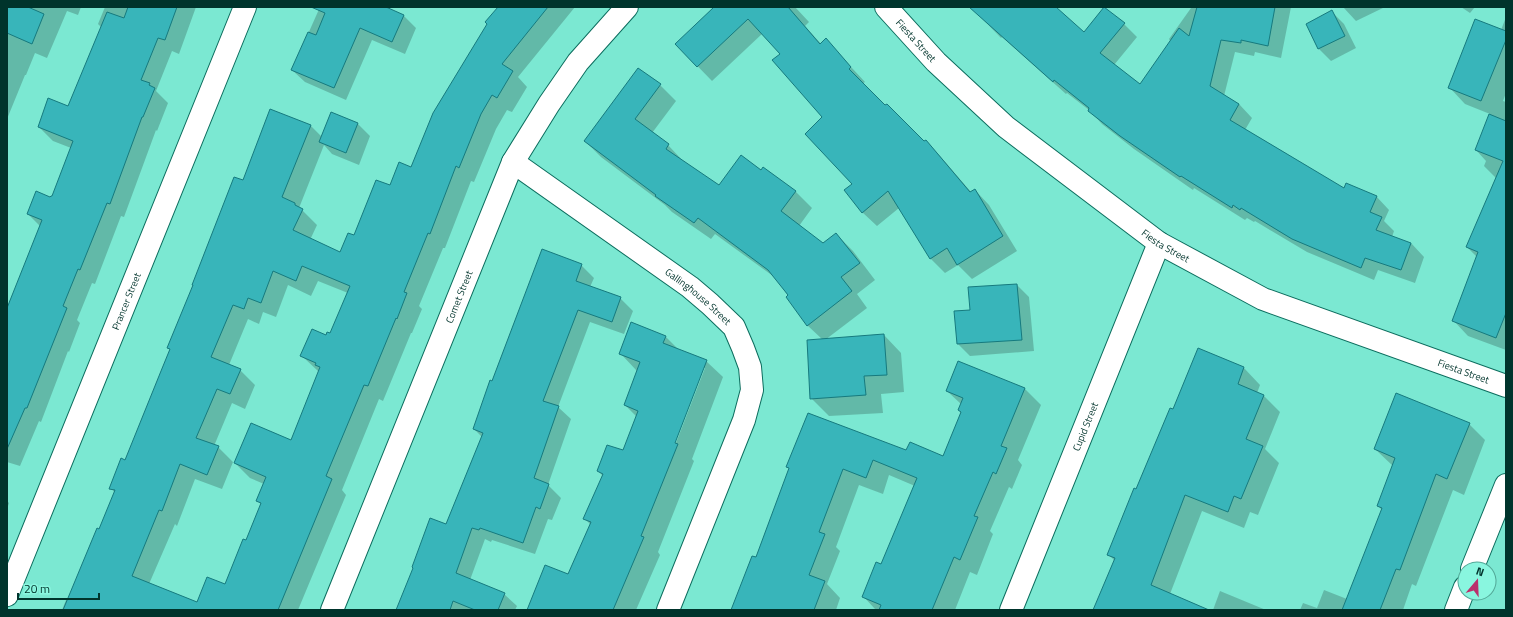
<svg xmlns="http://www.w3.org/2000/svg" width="1513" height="617" font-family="'Titillium Web',sans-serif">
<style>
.shadow{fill:#0003;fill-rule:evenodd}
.building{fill:#38b5ba;stroke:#167a7e;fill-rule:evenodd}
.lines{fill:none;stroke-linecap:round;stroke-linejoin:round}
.street-casing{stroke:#0c6d5e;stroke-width:24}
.secondary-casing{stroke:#0c6d5e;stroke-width:24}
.street{stroke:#fff;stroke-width:22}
.secondary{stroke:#fff;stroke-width:22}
.labels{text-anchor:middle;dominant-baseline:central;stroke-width:3.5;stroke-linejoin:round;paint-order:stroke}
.street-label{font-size:10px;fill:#00342c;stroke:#89f6df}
</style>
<rect width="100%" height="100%" fill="#7be8d2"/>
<g class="shadow">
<path d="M7 7H81L78 15 67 11 47 58 35 53 26 75H25L7 119Z"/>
<path d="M105 7H196L179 54 172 51 156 91 168 103 157 131 156 130 124 217 121 216 95 284 92 283 77 320 80 323 69 352 68 351 41 422 39 421 20 466 7 462V311L41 227 28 214 53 197 71 148 53 141 39 127 69 107 102 28 98 24Z"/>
<path d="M320 7H383L404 16 416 28 405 54 372 40 346 100 305 82 292 70Z"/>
<path d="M499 7H575L518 77 527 87 512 112 507 110 496 129 474 182 471 181 445 248H443L419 306 422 309 412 333H411L383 401 379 399 342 490 346 495 298 610H62L66 600H68L100 531 115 493 111 488 126 461 171 350 168 347 243 181 310 125 322 137 331 113 358 124 370 136 359 165 332 154 324 145 299 208 302 210 317 225 310 240 340 253 355 237 391 186 411 168ZM318 281 348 293 330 335 326 336 302 356 319 372 291 442 235 463 250 478 264 484 257 500 262 505 226 585 198 603 149 584 175 524 177 526 195 479 222 489 233 462 218 447 214 446 232 403 245 409 255 385 240 370 229 365 248 319 259 324 263 312 276 317 288 285 311 296Z"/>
<path d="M716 7H795L809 22 805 26 821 44 826 40 865 82 862 84 924 143 926 141 940 156 971 192 975 190 989 205 1017 251 972 279 958 265 945 273 930 258 899 208 877 226 862 212 853 184 824 117 781 54 763 33 712 81 676 44Z"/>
<path d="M971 7H1054L1084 34 1104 8 1124 24 1137 37 1114 65 1141 85 1171 42 1169 39 1191 8 1188 7H1291L1281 58 1255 52 1254 56 1235 52 1224 96 1239 104 1252 118 1245 130 1344 189 1376 196 1389 210 1384 221 1394 231 1392 237 1411 243 1424 257 1415 283 1378 270 1374 280 1307 252 1255 221 1254 222 1247 218 1245 220 1194 188 1193 190 1134 149 1102 124 1089 110 1067 93 1066 94 1002 37 1001 38Z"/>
<path d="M1343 7H1385L1356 21Z"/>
<path d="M1461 7H1475L1470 13Z"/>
<path d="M1332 12 1344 24 1356 48 1331 61 1319 49Z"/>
<path d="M1506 17V93L1503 101 1506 102V350L1468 336 1453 320 1477 257 1467 247 1496 178 1484 166 1486 161 1476 150 1490 114 1465 104 1450 88 1501 30Z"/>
<path d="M660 85 676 101 652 133 668 145 684 162 719 187 761 172 764 168 796 192 812 208 799 226 823 244 836 234 853 251 875 280 857 294 867 308 825 340 884 335 901 353 904 392 881 394 883 413 829 416 811 398 823 340 807 325 777 279 715 234 711 239 672 212 665 205 601 157 585 141Z"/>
<path d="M581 265 594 278 590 287 620 298 633 311 624 334 590 322 558 407 571 419 548 485 561 498 552 520 548 519 535 554 492 540 491 542 485 539 470 580 504 594 517 606 515 610H397L447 525 482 437 474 429 492 382Z"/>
<path d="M1017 285 1029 297 1034 351 970 356 958 344 955 312 971 311 969 288Z"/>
<path d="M665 336 679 350 706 361 723 377 692 459 694 461 658 552 660 555 636 610H534L568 575 591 525 585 519 603 476 598 471 624 452 637 417 625 405 637 371 621 354ZM703 368H705L674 448 672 447Z"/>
<path d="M1198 350 1244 368 1260 385 1257 393 1264 396 1280 412 1265 449 1279 463 1258 515 1250 512 1244 528 1202 511 1170 594 1207 610H1094L1115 561 1109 555 1136 490 1174 411Z"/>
<path d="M959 362 1025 389 1041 405 1018 460 1022 465 1012 489 1009 487 990 531 993 534 977 575 970 572 955 610H875V609L863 596 882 566 915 486 889 475 883 494 859 485 836 547 840 551 827 584 840 598 836 610H732L756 558 790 468 907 451 943 457 961 413 959 410 961 404 947 391Z"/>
<path d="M1469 424 1485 440 1464 495 1453 490 1416 586 1412 584 1403 610H1300L1303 603 1317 608 1324 590 1347 599 1382 510 1378 506 1393 466 1375 449Z"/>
<path d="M7 501 9 503 7 509Z"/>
<path d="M1220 591 1266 610H1213Z"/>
</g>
<g class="building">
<path d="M7 7H28L44 14 32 44 7 33Z"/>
<path d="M128 7H177L165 40 158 38 141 80 150 83 149 85 155 88 143 117H142L110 204 107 203 80 270 78 269 63 306 67 308 27 408H25L7 449V308L42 220 27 214 36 191 50 197 51 196H52L73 141 38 127 48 98 68 106 107 12 124 18Z"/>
<path d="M311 7H386L404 15 392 42 360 28 334 88 291 70 308 32 316 35 325 13Z"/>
<path d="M498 7H548L502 64 513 71 497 98 492 95 481 114 459 168 456 166 430 234 428 233 404 292 407 293 397 319 396 318 368 386 364 385 326 476 332 479 278 610H63L97 528 99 529 115 490 109 489 121 458 125 460 161 371 170 349 167 348 193 285H192L234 177 243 180 270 109 311 125 282 197 295 203V205L303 209 293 230 340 252 348 233 354 235 376 180 390 185 399 162 411 167 433 113 487 24 485 22ZM302 266 350 286 330 333 327 332 326 335 312 329 300 356 316 363 315 365 320 367 291 440 251 423 234 463 266 477 256 501 261 503 246 540 243 539 225 584 207 577 197 602 132 576 159 510 162 511 180 464 207 475 219 446 196 438 217 389 230 394 241 369 211 357 233 305 244 309 248 298 261 303 273 271 296 281Z"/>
<path d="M714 7H788L820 44 826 38 851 67 849 69 885 105 887 104 924 141 926 140 970 192 975 189 1003 236 957 265 947 248 930 259 888 191 862 213 844 190 852 184 805 134 822 117 772 60 780 54 748 19 697 67 675 44Z"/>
<path d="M969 7H1056L1084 32 1104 7 1125 23 1100 53 1140 84 1179 28 1189 36 1197 7H1275L1268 46 1241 40V43L1221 40 1210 86 1239 104 1230 120 1344 188 1346 183 1377 196 1370 212 1382 217 1376 230 1411 243 1401 270 1365 258 1361 268 1292 239 1241 208 1240 210 1233 205 1232 208 1181 176 1180 177 1120 136 1088 111 1089 108 1054 80 1053 82Z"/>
<path d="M1332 10 1345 36 1318 49 1306 24Z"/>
<path d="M1475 19 1506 31V40L1481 101 1448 88Z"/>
<path d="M638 68 661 84 635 119 669 144 666 149 719 185 741 155 761 170 763 167 796 191 781 211 823 243 836 233 860 263 841 277 852 291 807 326 786 297 788 295 768 270 698 218 694 223 655 196 656 195 584 141Z"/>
<path d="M331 112 358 123 346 153 319 142Z"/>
<path d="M1489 114 1506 121V313L1496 338 1452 321 1478 252 1466 247 1503 161 1475 150Z"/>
<path d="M542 249 582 264 576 281 621 297 612 322 578 310 543 401 559 406 534 478 549 484 540 509 536 507 523 543 480 528 479 530 472 528 456 573 505 593 498 610H475L453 601 450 610H396L413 568 412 567 430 518 446 524 483 433 473 429 490 380 492 381Z"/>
<path d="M1017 284 1022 340 957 344 954 311 970 310 968 287Z"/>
<path d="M631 322 666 336 663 343 707 360 675 443 678 444 641 536 644 537 613 610H527L545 565 568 574 591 522 583 519 603 474 597 471 607 445 623 450 638 411 624 405 640 362 619 354Z"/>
<path d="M884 334 887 375 864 376 866 395 810 399 807 340Z"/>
<path d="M1198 348 1244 367 1238 384 1264 395 1246 439 1263 446 1241 499 1234 496 1228 512 1185 495 1151 585 1209 610H1093L1115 558 1107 555 1134 488 1136 489 1170 408 1173 409Z"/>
<path d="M958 361 1025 388 1001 446 1007 448 996 474 993 472 974 516 978 517 960 560 954 557 932 610H879L881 605 862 597 876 562 881 564 917 478 873 460 866 478 843 469 819 532 825 534 809 575 825 581 814 610H731L752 556 756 557 789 468 786 467 808 413 906 450 910 442 943 456 961 412 958 410 963 398 946 391Z"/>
<path d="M1396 393 1470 423 1447 479 1436 474 1400 570 1396 569 1380 610H1342L1382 508 1377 506 1395 458 1374 449Z"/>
</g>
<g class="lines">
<g class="street-casing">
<g id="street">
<path id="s1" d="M886 7 936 62 1006 127 1159 243 1263 299 1506 386"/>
<path id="s2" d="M513 162 690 287 710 304 734 327 743 348 750 367 752 390 744 420 668 610"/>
<path id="s3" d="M7 595 245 7"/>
<path id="s4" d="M332 610 513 162 549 104 578 62 627 7"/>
<path id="s5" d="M1011 610 1159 243"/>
</g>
</g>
<g class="secondary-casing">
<g id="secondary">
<path d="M1472 569 1506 485"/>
<path d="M1456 610 1465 587"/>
</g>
</g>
<use href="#street" class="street"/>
<use href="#secondary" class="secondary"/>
</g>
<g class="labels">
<g class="street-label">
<text stroke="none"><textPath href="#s1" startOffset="45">Fiesta Street</textPath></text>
<text stroke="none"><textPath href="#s1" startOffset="369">Fiesta Street</textPath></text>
<text stroke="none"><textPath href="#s4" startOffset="338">Comet Street</textPath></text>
<text stroke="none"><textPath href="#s2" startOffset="229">Gallinghouse Street</textPath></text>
<text stroke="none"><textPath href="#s3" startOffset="317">Prancer Street</textPath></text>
<text stroke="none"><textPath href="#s1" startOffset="693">Fiesta Street</textPath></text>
<text stroke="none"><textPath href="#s5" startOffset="198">Cupid Street</textPath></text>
</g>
</g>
<rect width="1513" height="617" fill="none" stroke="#00342c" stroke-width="16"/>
<g transform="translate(1477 581) rotate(19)"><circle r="19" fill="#89f6df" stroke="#52a897"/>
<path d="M0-3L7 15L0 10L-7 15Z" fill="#ba306c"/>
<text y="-6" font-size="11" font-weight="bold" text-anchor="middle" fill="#00342c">N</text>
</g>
<path d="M18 593v6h81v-6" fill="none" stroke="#00342c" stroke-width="2"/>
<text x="24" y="593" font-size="12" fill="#00342c" stroke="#89f6df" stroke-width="3" paint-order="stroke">20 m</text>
</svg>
